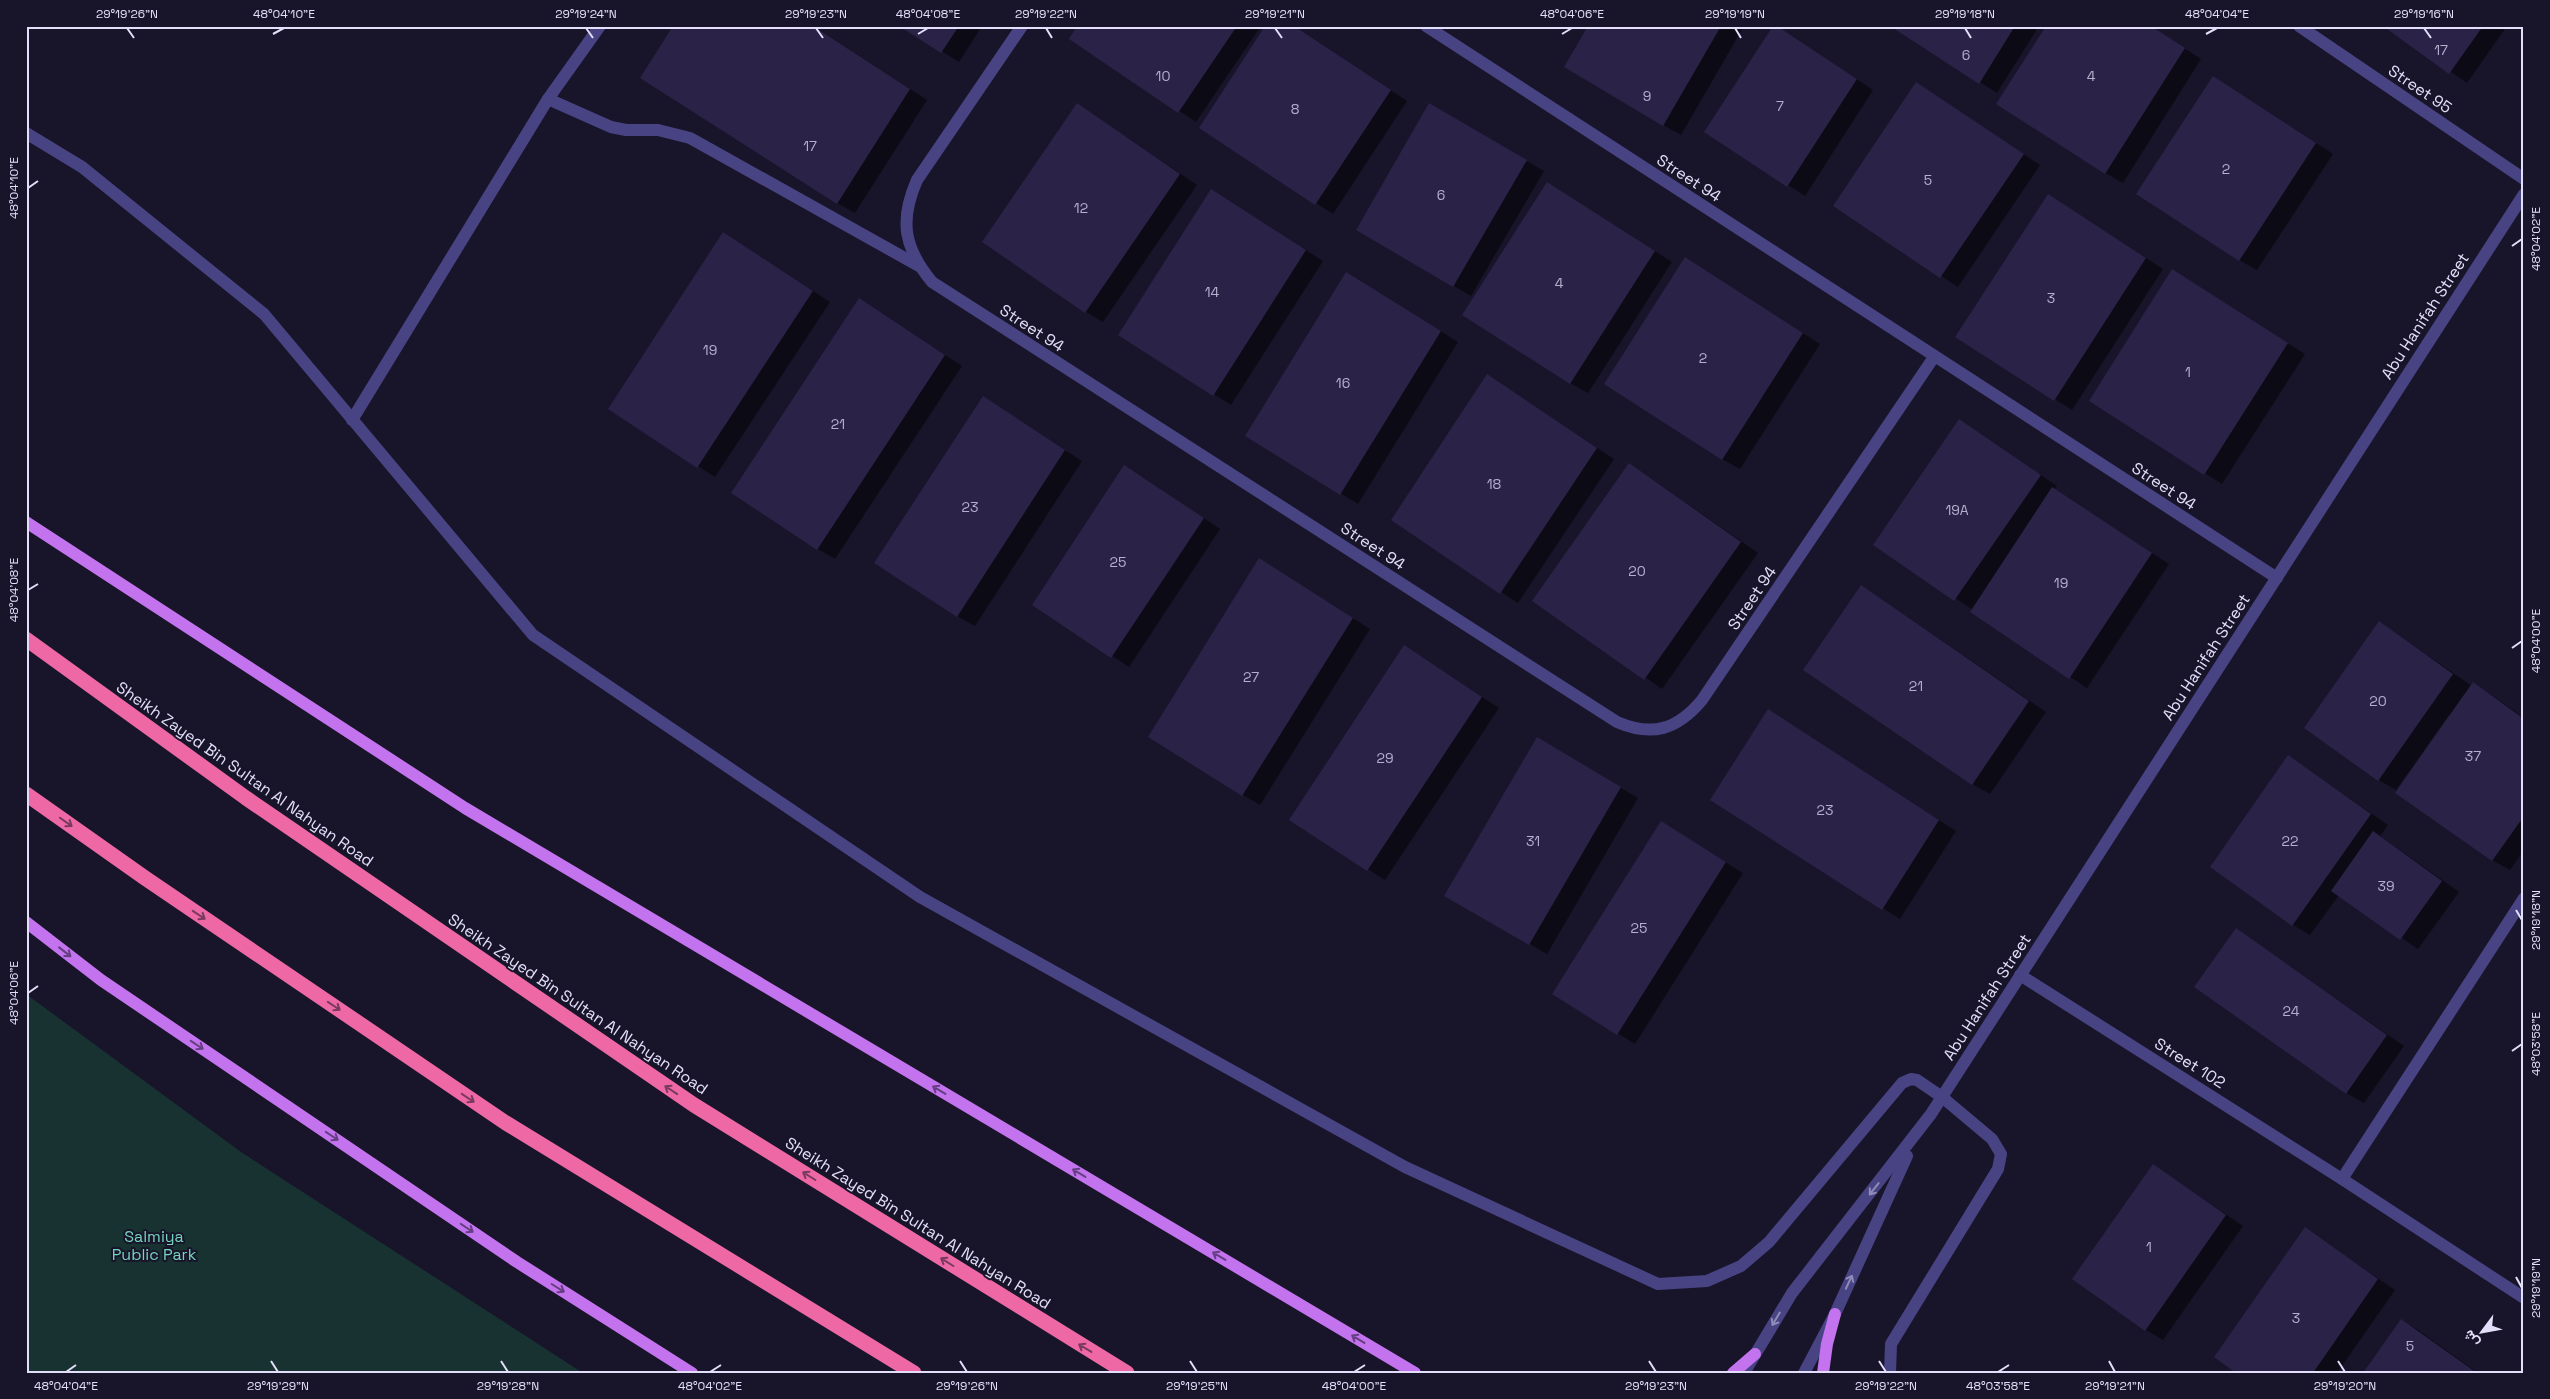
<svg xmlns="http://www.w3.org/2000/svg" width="2550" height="1399" font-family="'Space Grotesk',Vazirmatn,sans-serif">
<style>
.green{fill:#183232}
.shadow{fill:#0007}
.building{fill:#2b2248}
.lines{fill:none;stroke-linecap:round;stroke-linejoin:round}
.minor{stroke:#484483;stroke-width:12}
.major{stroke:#c473ef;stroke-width:12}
.highway{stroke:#ee68a5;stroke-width:15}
.oneway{stroke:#783a61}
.oneway2{stroke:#653f82}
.oneway3{stroke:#8e8ab9}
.ticks{fill:none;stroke:#e3dffb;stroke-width:2}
.labels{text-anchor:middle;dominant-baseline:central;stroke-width:4;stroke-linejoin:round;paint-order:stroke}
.number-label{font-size:14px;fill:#b5b0ce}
.street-label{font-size:16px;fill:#e3dffb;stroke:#181429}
.park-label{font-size:16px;fill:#72d5be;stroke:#181429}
.neatline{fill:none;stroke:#e3dffb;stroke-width:2}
.ticks-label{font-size:12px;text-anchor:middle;fill:#e3dffb}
</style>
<rect width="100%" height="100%" fill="#181429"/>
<path class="green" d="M26 994 241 1152 583 1373H26Z"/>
<g class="shadow">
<path d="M813 26 927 100 855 213 837 203Z"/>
<path d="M902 26H982L959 62Z"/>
<path d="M1079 26H1261L1196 122 1070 39Z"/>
<path d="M1294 26 1407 101 1333 214 1200 128Z"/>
<path d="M1589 26H1744L1681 135 1663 125Z"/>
<path d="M1892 26H2039L1997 93Z"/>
<path d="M2150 26 2201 59 2123 183 2105 173Z"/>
<path d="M2385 26H2507L2467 83Z"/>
<path d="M1792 36 1873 90 1805 196 1706 132Z"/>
<path d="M2214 77 2333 154 2257 270 2239 260Z"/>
<path d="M1917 83 2040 165 1958 287 1834 205Z"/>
<path d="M1077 104 1197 185 1103 322 1086 312Z"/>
<path d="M1429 105 1544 171 1471 296 1357 229Z"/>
<path d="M1565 194 1672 262 1588 393 1570 383Z"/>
<path d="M1229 201 1323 261 1231 405 1120 334Z"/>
<path d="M2065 206 2163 269 2072 410 1957 337Z"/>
<path d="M724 233 830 302 715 477 609 409Z"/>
<path d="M1703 269 1820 344 1740 469 1722 459Z"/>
<path d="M2190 281 2305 354 2222 484 2090 401Z"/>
<path d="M1364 284 1458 342 1358 504 1247 435Z"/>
<path d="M860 300 962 366 835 559 818 549Z"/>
<path d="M1488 376 1614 459 1518 603 1392 520Z"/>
<path d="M1000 408 1082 461 975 626 957 616Z"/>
<path d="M1959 420 2057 486 2054 490 2169 564 2087 688 1972 612 1973 610 1875 544Z"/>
<path d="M1630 464 1758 553 1662 689 1534 600Z"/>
<path d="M1142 477 1220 529 1129 667 1033 604Z"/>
<path d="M1277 570 1370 629 1260 805 1243 795Z"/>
<path d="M1878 597 2046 712 1990 794 1972 784Z"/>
<path d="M2379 622 2472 686 2473 684 2490 694 2524 718V850L2510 870 2492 860 2449 715 2396 790 2379 780Z"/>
<path d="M1404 646 1499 708 1385 880 1290 820Z"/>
<path d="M1785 721 1956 831 1900 919 1712 800Z"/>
<path d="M1537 739 1638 798 1547 954 1446 895Z"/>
<path d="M2289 757 2388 825 2380 836 2459 892 2418 949 2339 895 2310 935 2293 925Z"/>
<path d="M1678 833 1743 873 1635 1044 1553 993Z"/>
<path d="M2236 930 2404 1046 2364 1103 2346 1093Z"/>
<path d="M2154 1166 2243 1226 2163 1340 2146 1330Z"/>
<path d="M2305 1229 2395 1290 2337 1373H2238Z"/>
<path d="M2401 1320 2418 1330 2478 1373H2364Z"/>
</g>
<g class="building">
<path d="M673 26H813L910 89 837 204 640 78Z"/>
<path d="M899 26H959L941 53Z"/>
<path d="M1077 26H1237L1178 113 1069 39Z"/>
<path d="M1265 26H1294L1391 90 1315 205 1199 128Z"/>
<path d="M1588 26H1721L1663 126 1564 67Z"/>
<path d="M1773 26H1777L1857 79 1787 187 1704 132Z"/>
<path d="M1890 26H2015L1979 84Z"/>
<path d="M2046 26H2151L2185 48 2105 174 1996 104Z"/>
<path d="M2383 26H2483L2449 74Z"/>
<path d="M2213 76 2316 143 2239 261 2136 194Z"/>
<path d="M1916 82 2024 154 1940 278 1833 206Z"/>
<path d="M1077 103 1180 174 1085 313 982 242Z"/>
<path d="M1429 103 1527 160 1453 287 1356 230Z"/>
<path d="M1547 182 1655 251 1570 384 1462 315Z"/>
<path d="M1211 189 1306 250 1213 396 1118 335Z"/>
<path d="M2048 194 2146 258 2054 401 1955 337Z"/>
<path d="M723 232 813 291 697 468 608 409Z"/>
<path d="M1685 257 1803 333 1722 460 1604 384Z"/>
<path d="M2172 269 2288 343 2204 475 2089 401Z"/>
<path d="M1346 272 1441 331 1340 495 1245 436Z"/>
<path d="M859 298 945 355 817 550 731 493Z"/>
<path d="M1487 374 1597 448 1500 594 1391 520Z"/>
<path d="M983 396 1065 450 957 617 874 563Z"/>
<path d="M1959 419 2041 475 1954 601 1873 545Z"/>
<path d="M1629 463 1741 542 1644 680 1532 601Z"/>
<path d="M1124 465 1204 518 1111 658 1032 605Z"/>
<path d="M2052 487 2152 553 2069 679 1970 612Z"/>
<path d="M1259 558 1353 618 1242 796 1148 737Z"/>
<path d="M1861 585 2029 701 1972 785 1803 670Z"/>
<path d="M2379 621 2453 674 2378 781 2304 728Z"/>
<path d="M1404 645 1482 697 1367 871 1289 820Z"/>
<path d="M2473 682 2524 719V816L2492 861 2395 793Z"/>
<path d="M1768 709 1939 820 1882 910 1710 800Z"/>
<path d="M1537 737 1621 787 1529 945 1444 896Z"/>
<path d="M2288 755 2371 814 2292 926 2210 867Z"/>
<path d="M1661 821 1726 862 1617 1035 1552 994Z"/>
<path d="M2373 831 2442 881 2400 940 2331 891Z"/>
<path d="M2236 928 2387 1035 2346 1094 2194 987Z"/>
<path d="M2153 1164 2226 1215 2145 1331 2072 1279Z"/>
<path d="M2305 1227 2378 1279 2313 1373H2236L2214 1357Z"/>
<path d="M2401 1319 2477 1373H2363Z"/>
</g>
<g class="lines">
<g class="minor">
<path d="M1022 26 917 180C899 221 904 248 932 282L1617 722C1652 737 1677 730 1702 700L1934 357"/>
<path d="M1426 26 2277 578"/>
<path d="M2299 26 2524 179"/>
<path d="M548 99 611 127 626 130H658L690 138 919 266"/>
<path d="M26 133 82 167 264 314 533 635 920 897 1405 1167 1658 1284 1707 1281 1741 1266 1769 1242 1902 1083 1911 1079 1917 1080 1942 1097 1992 1139 2001 1154 1998 1169 1891 1344 1890 1373"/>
<path d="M352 420 548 99 600 26"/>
<path d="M2020 975 2342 1179 2524 1298"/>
<path d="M2342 1179 2524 898"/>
<path d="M1744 1373 1792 1293 1931 1114 2524 194"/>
<path d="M1804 1373 1835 1314 1907 1156"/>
</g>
<g class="major">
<path d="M26 522 465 808 1415 1373"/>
<path d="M26 922 101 980 517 1262 692 1373"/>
<path d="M1733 1373 1755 1354"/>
<path d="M1823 1373 1827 1344 1835 1314"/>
</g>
<g class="highway">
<path d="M26 639 246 798 694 1105 1127 1373"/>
<path d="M26 794 145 878 506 1123 914 1373"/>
</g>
</g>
<defs><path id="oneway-shaft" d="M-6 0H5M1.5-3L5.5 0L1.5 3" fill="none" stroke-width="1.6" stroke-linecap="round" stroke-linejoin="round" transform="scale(1.25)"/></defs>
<g class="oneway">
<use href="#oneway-shaft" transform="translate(66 822) rotate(35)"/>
<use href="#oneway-shaft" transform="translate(199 915) rotate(34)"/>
<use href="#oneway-shaft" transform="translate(334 1006) rotate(34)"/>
<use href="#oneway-shaft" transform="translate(671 1090) rotate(-146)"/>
<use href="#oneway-shaft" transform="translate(468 1098) rotate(34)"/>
<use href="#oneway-shaft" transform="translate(809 1176) rotate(-148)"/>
<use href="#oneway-shaft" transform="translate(947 1262) rotate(-148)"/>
<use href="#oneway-shaft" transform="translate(1085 1348) rotate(-149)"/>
</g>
<g class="oneway2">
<use href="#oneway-shaft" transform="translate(65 952) rotate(38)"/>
<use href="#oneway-shaft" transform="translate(197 1045) rotate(34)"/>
<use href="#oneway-shaft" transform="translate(939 1090) rotate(-149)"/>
<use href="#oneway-shaft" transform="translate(332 1136) rotate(34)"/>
<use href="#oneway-shaft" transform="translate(1079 1173) rotate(-149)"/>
<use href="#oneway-shaft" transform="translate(467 1228) rotate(34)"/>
<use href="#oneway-shaft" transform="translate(1219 1256) rotate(-149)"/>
<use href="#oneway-shaft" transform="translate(558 1288) rotate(32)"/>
<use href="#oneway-shaft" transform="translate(1358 1339) rotate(-149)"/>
</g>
<g class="oneway3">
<use href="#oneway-shaft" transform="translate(1874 1189) rotate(128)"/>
<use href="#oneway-shaft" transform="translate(1849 1282) rotate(-65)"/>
<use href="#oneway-shaft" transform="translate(1776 1319) rotate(121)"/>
</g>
<path class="ticks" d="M127 28 134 38M586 28 593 38M816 28 823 38M1046 28 1052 38M1275 28 1282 38M1735 28 1741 38M1965 28 1971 38M2424 28 2431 38M273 34 284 28M918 34 928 28M1562 34 1572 28M2206 34 2217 28M28 188 38 181M2512 246 2522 239M28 590 38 584M2512 648 2522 641M2516 910 2522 920M28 993 38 986M2512 1051 2522 1044M2516 1277 2522 1288M271 1361 278 1372M501 1361 508 1372M960 1361 967 1372M1190 1361 1197 1372M1649 1361 1656 1372M1879 1361 1886 1372M2109 1361 2115 1372M2338 1361 2345 1372M66 1372 76 1365M710 1372 721 1365M1354 1372 1365 1365M1998 1372 2009 1365"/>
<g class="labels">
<g class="number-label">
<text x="2441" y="50">17</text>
<text x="1966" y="55">6</text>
<text x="1163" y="76">10</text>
<text x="2091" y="76">4</text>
<text x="1647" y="96">9</text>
<text x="1780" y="106">7</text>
<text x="1295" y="109">8</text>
<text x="810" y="146">17</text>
<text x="2226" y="169">2</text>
<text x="1928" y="180">5</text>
<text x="1441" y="195">6</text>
<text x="1081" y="208">12</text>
<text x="1559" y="283">4</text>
<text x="1212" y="292">14</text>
<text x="2051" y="298">3</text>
<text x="710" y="350">19</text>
<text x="1703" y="358">2</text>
<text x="2188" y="372">1</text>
<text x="1343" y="383">16</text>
<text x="838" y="424">21</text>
<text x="1494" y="484">18</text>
<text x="970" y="507">23</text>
<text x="1957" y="510">19A</text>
<text x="1118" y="562">25</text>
<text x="1637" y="571">20</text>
<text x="2061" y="583">19</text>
<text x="1251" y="677">27</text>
<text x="1916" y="686">21</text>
<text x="2378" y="701">20</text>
<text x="2473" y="756">37</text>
<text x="1385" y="758">29</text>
<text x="1825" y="810">23</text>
<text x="1533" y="841">31</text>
<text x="2290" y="841">22</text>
<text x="2386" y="886">39</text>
<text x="1639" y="928">25</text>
<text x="2291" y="1011">24</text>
<text x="2149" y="1247">1</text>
<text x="2296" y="1318">3</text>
<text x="2410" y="1346">5</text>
</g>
<g class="street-label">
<text transform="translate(2420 89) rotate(34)">Street 95</text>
<text transform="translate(1689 178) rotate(33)">Street 94</text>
<text transform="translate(2425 316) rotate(-57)">Abu Hanifah Street</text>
<text transform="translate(1032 328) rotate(33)">Street 94</text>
<text transform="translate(2164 486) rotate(33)">Street 94</text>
<text transform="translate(1373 546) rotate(33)">Street 94</text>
<text transform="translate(1752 598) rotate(-56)">Street 94</text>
<text transform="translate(2206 657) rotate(-57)">Abu Hanifah Street</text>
<text transform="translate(245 774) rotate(35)">Sheikh Zayed Bin Sultan Al Nahyan Road</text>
<text transform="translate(1987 997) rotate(-57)">Abu Hanifah Street</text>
<text transform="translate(578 1004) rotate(34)">Sheikh Zayed Bin Sultan Al Nahyan Road</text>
<text transform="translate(2190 1063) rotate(32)">Street 102</text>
<text transform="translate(918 1223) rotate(32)">Sheikh Zayed Bin Sultan Al Nahyan Road</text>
</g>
<g class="park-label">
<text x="154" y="1236">Salmiya<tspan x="154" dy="18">Public Park</tspan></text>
</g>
</g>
<rect width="2550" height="1399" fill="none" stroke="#181429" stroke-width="55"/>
<g transform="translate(2482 1332) rotate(238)" stroke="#181429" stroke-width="4" paint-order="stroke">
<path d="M0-4L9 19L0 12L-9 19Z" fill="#e3dffb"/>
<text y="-8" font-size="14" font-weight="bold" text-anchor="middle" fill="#e3dffb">ش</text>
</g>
<rect x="28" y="28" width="2494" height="1344" class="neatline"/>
<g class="ticks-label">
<text x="127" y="18">29°19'26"N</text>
<text x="284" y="18">48°04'10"E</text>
<text x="586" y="18">29°19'24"N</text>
<text x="816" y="18">29°19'23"N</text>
<text x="928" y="18">48°04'08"E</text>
<text x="1046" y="18">29°19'22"N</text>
<text x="1275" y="18">29°19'21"N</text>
<text x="1572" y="18">48°04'06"E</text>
<text x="1735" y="18">29°19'19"N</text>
<text x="1965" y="18">29°19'18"N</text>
<text x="2217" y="18">48°04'04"E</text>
<text x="2424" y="18">29°19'16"N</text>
<text transform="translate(14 188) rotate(-90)" y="4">48°04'10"E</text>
<text transform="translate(2536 239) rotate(-90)" y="4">48°04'02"E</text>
<text transform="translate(14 590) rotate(-90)" y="4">48°04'08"E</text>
<text transform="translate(2536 641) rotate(-90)" y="4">48°04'00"E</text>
<text transform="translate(2536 920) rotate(-90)" y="4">29°19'18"N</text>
<text transform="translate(14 993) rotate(-90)" y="4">48°04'06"E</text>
<text transform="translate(2536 1044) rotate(-90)" y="4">48°03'58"E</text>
<text transform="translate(2536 1288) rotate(-90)" y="4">29°19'19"N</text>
<text x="66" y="1390">48°04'04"E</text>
<text x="278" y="1390">29°19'29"N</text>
<text x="508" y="1390">29°19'28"N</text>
<text x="710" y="1390">48°04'02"E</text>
<text x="967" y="1390">29°19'26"N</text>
<text x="1197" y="1390">29°19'25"N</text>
<text x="1354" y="1390">48°04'00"E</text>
<text x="1656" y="1390">29°19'23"N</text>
<text x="1886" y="1390">29°19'22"N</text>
<text x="1998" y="1390">48°03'58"E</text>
<text x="2115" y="1390">29°19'21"N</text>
<text x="2345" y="1390">29°19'20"N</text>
</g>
</svg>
